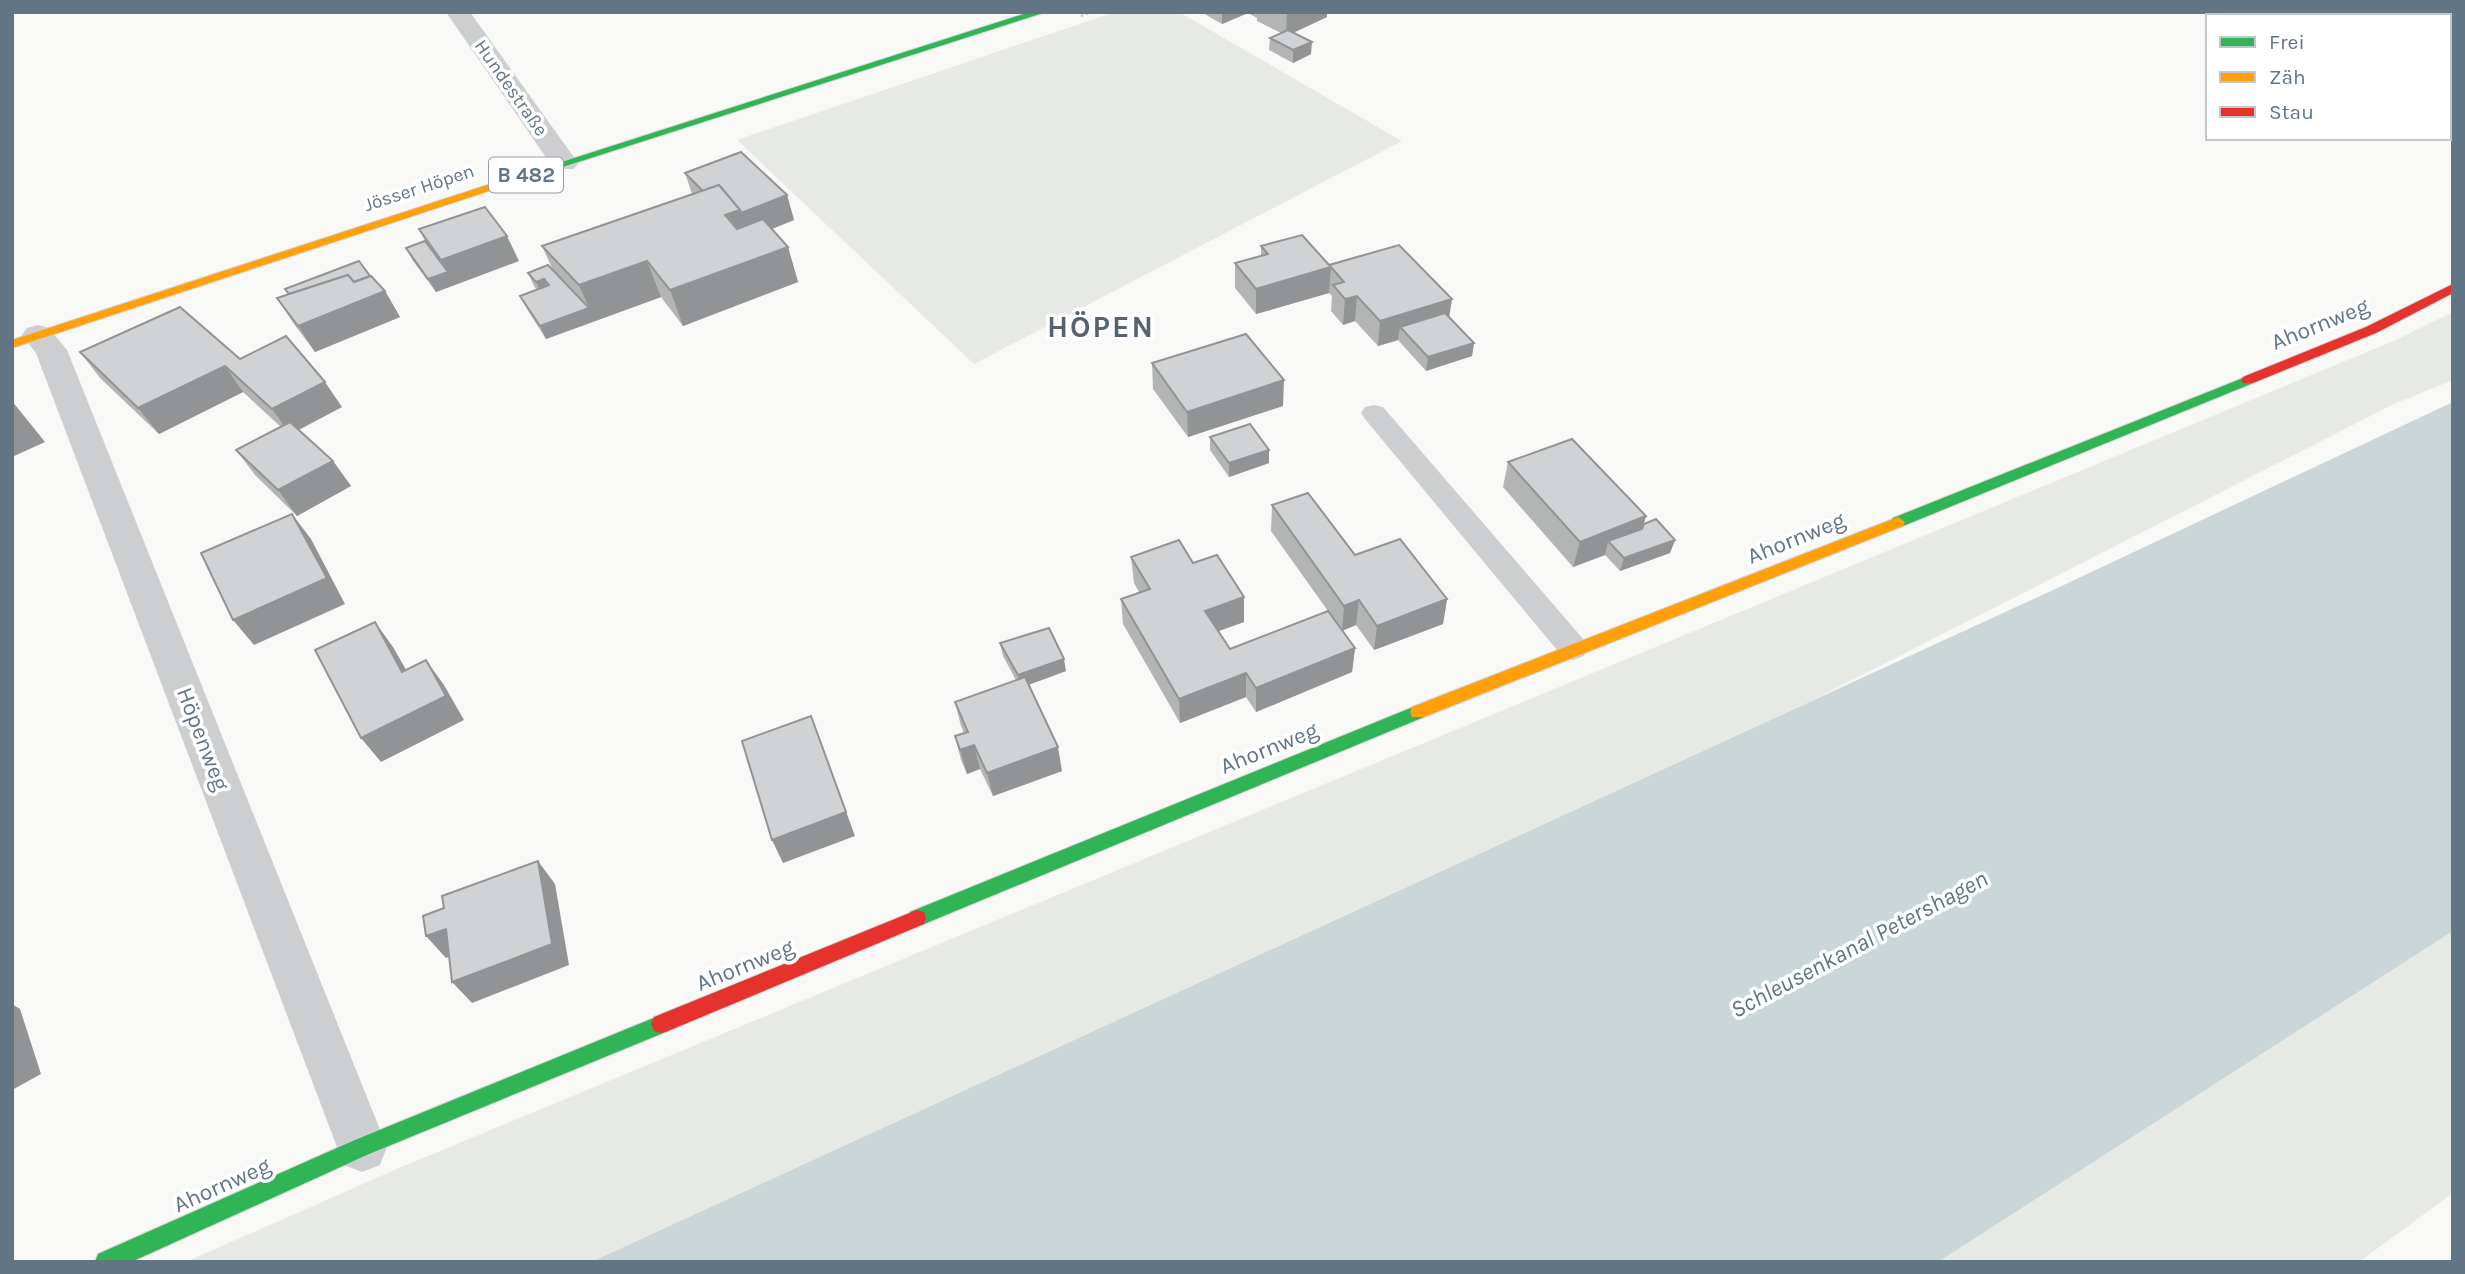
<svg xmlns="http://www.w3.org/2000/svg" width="2465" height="1274" font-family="Karla,sans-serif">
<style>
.green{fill:#e7eae4}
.water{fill:#cbd6d8}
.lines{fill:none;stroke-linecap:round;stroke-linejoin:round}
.fast-casing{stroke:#d5d6d7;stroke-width:2}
.slow-casing{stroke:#d5d6d7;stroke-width:2}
.jam-casing{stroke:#d5d6d7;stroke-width:2}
.path{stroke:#cbcccc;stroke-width:2.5;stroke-dasharray:2.5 2.5;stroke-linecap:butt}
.lane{fill:#cdcecf;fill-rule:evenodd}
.street{fill:#cdcecf;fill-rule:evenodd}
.fast{fill:#30b455;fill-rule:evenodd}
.slow{fill:#ff9f0a;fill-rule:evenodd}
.jam{fill:#e5322d;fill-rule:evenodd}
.wall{fill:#b3b5b5}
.shaded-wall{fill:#929394}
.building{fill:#d0d2d3;stroke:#929394;stroke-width:2}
.labels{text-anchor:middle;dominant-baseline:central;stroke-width:7;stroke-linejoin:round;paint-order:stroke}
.far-street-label{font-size:19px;fill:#627584;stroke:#fff}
.shield{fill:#fff;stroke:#919ea9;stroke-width:2}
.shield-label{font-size:21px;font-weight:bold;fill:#627584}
.street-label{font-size:23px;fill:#627584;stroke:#fff}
.water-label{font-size:24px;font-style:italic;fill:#5d767d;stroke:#fff}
.district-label{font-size:30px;font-weight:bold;letter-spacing:2px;fill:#54636e;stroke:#fff}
</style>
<rect width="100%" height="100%" fill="#f8f8f7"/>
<g class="green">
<path d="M1115 12H1179L1402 141 974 364 737 140Z"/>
<path d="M2453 312V380L2394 404 1809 702 591 1262H186L399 1168 2396 340Z"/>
<path d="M2453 931V1193L2359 1262H1938Z"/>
</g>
<path class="water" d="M2453 402V931L1938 1262H591L2051 591Z"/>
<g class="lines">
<g class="fast-casing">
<g id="fast">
<path d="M1030 12H1046L525 179 515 177Z"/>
<path d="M2248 376 2253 377V383L1903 526 1898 527 1891 522 1893 518Z"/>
<path d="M1418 705 1424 707 1426 712 1424 717 924 924 917 926 910 924 908 918 910 912Z"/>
<path d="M661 1015 668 1017 671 1024 668 1031 369 1154 131 1262H95L98 1254 355 1140Z"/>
</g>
</g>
<g class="slow-casing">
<g id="slow">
<path d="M521 174 527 177 525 179 12 348V340Z"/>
<path d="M1898 517 1905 522 1903 526 1424 717H1412L1410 712 1412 707Z"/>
</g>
</g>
<g class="jam-casing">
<g id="jam">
<path d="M2453 284V293L2376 333 2253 383H2243L2241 380 2243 377 2366 327Z"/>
<path d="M917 910 924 912 926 918 924 924 668 1031 661 1033 654 1031 651 1024 654 1017Z"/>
</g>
</g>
<path class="path" d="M1081 16 1092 12"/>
<path class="lane" d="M1374 405 1383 407 1584 640 1588 648 1584 656 1573 660 1562 656 1365 419 1361 413 1365 407Z"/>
<g class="street">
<path d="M446 12H470L578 163 574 169H554Z"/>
<path d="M38 325 49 328 67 350 387 1147 380 1165 362 1172 344 1165 337 1147 36 353 22 335 27 328Z"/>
</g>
<use href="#fast" class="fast"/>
<use href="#slow" class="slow"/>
<use href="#jam" class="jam"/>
</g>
<g class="wall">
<path d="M1201 12H1327V17L1293 33 1311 54 1293 63 1269 50 1270 38 1281 33 1257 21V18L1248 13 1222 24Z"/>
<path d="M2370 12H2453V37L2449 38V16H2358Z"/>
<path d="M685 173 787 195 794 220 772 229 788 247 798 282 683 326 661 297 546 339 527 309 520 296 537 290 534 286 528 273 552 268 542 246 692 194Z"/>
<path d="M419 229 519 261 436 292 413 261 406 248 425 241Z"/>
<path d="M1261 246 1452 299 1449 317 1474 343 1472 356 1426 371 1398 340 1378 346 1355 321 1343 325 1331 311 1332 296 1329 293 1256 314 1235 288V263L1261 256Z"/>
<path d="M370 276 385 291 400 317 315 352 294 324 277 298 288 294 285 289Z"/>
<path d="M80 352 240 359 342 407 299 430 333 461 351 486 297 516 255 475 236 450 281 427 243 392 159 434 100 378Z"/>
<path d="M1152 363 1283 406 1188 437 1153 389Z"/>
<path d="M1210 437 1269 450V463L1229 477 1210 450Z"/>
<path d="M1508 462 1646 516 1644 524 1675 540 1670 553 1620 571 1605 555 1573 567 1503 487Z"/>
<path d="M1272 505 1355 555 1447 599 1443 624 1374 650 1356 625 1342 630 1355 648 1352 672 1256 712 1246 697 1180 723 1123 624 1121 599 1139 592 1134 583 1131 557 1193 563 1244 622 1218 631 1230 649 1328 611 1271 531Z"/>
<path d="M1000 643 1066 671 1028 685 1062 771 993 796 980 769 967 774 961 760 955 736 964 733 961 726 955 702 1016 680 1003 656Z"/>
</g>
<g class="shaded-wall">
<path d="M1222 12H1248V13L1222 24Z"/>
<path d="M1287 12H1327V17L1286 36Z"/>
<path d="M2453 19V37L2449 38V20Z"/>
<path d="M1312 42 1311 54 1293 63V50Z"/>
<path d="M787 195 794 220 749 238 752 246 711 199Z"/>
<path d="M507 236 519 261 436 292 428 279 448 272 441 260Z"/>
<path d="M788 247 798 282 683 326 670 290Z"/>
<path d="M647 261 661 297 546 339 540 326 589 308 579 285Z"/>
<path d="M1331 267 1329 293 1256 314V289Z"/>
<path d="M544 279 550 292 542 295 536 282Z"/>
<path d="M385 291 400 317 315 352 298 326Z"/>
<path d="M1357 296 1355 321 1343 325 1345 299Z"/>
<path d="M1452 299 1448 324 1400 327 1398 340 1378 346 1380 321Z"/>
<path d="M1474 343 1472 356 1426 371 1428 357Z"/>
<path d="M225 366 243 392 159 434 138 408Z"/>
<path d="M1284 380 1283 406 1188 437 1187 412Z"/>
<path d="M325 382 342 407 290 434 272 409Z"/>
<path d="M12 401 45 442 12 457Z"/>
<path d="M1269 450V463L1229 477V463Z"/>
<path d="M333 461 351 486 297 516 278 490Z"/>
<path d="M292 514 311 539 345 604 254 645 233 620Z"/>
<path d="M1646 516 1638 542 1608 541 1605 555 1573 567 1580 542Z"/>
<path d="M1675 540 1670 553 1620 571 1624 558Z"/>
<path d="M1244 597V622L1205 636V611Z"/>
<path d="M1447 599 1443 624 1374 650 1377 626Z"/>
<path d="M1359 600 1356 625 1342 631 1344 606Z"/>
<path d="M375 622 393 647 421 696 402 672Z"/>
<path d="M1355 648 1352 672 1256 712V688Z"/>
<path d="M1064 659 1066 671 1020 688 1018 675Z"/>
<path d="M426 660 444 685 464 720 381 762 361 738Z"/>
<path d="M1246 673V697L1180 723 1179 699Z"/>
<path d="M811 716 855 836 783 863 772 840Z"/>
<path d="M974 745 980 769 967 774 960 750Z"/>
<path d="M1058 747 1062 771 993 796 987 773Z"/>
<path d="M538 861 555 884 569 965 472 1003 452 982Z"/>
<path d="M446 929 466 950 446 958 426 936Z"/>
<path d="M12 1004 20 1009 41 1074 12 1090Z"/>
</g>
<g class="building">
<path d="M2370 12H2378L2386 16H2358Z"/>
<path d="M2419 12H2453V19L2449 20V16H2427Z"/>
<path d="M1288 30 1312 42 1293 50 1270 38Z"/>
<path d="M741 152 787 195 741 213 740 210 719 185 703 191 685 173Z"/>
<path d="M719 185 740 210 725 215 737 229 763 219 788 247 670 290 647 261 579 285 542 246Z"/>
<path d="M485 207 507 236 441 260 419 229Z"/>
<path d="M1302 235 1329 265 1399 245 1452 299 1380 321 1357 296 1345 299 1333 285 1344 282 1331 267 1256 289 1235 263 1268 254 1261 246Z"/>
<path d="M425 241 448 272 428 279 406 248Z"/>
<path d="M359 261 370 276 354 282 348 275 289 294 285 289Z"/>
<path d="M548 265 589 308 540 326 520 296 549 285 544 279 536 282 528 273Z"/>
<path d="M348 275 354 282 371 276 385 291 298 326 277 298Z"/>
<path d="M180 307 240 359 286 336 325 382 272 409 225 366 138 408 80 352Z"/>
<path d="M1445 313 1474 343 1428 357 1400 327Z"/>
<path d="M1246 334 1284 380 1187 412 1152 363Z"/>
<path d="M290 422 333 461 278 490 236 450Z"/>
<path d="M1250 424 1269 450 1229 463 1210 437Z"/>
<path d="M1572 439 1646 516 1580 542 1508 462Z"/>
<path d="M1308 493 1355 555 1400 539 1447 599 1377 626 1359 600 1344 606 1272 505Z"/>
<path d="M292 514 327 578 233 620 201 553Z"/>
<path d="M1656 519 1675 540 1624 558 1608 541 1642 529 1644 524Z"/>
<path d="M1179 540 1193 563 1217 555 1244 597 1205 611 1230 649 1328 611 1355 648 1256 688 1246 673 1179 699 1121 599 1150 589 1131 557Z"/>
<path d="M375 622 402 672 426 660 446 696 361 738 315 650Z"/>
<path d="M1049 628 1064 659 1018 675 1000 643Z"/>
<path d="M1025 677 1058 747 987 773 974 745 960 750 955 736 968 732 955 702Z"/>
<path d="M811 716 846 812 772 840 742 741Z"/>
<path d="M538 861 552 944 452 982 446 929 426 936 423 916 444 908 442 896Z"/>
</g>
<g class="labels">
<g class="far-street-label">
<text transform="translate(511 88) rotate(55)">Hundestraße</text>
<text transform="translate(419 188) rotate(-18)">Jösser Höpen</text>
</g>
<rect class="shield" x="489" y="157.5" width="74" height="35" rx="5"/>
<g class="shield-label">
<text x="526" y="175">B 482</text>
</g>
<g class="street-label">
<text transform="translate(2320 324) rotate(-22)">Ahornweg</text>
<text transform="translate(1796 538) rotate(-22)">Ahornweg</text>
<text transform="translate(203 739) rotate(69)">Höpenweg</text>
<text transform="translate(1269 748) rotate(-22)">Ahornweg</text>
<text transform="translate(745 965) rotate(-22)">Ahornweg</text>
<text transform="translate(222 1185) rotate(-24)">Ahornweg</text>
</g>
<g class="water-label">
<text transform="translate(1859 944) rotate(-28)">Schleusenkanal Petershagen</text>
</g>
<g class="district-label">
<text x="1101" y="327">HÖPEN</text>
</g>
</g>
<rect width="2465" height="1274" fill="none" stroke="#627584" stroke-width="28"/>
<rect x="2206" y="14" width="245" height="126" fill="#ffffff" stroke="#c0c8ce" stroke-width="2"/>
<rect x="2220" y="37" width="35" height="10" fill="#30b455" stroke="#c0c8ce" stroke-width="2"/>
<text x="2269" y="49" font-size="21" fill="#627584">Frei</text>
<rect x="2220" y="72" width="35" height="10" fill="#ff9f0a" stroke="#c0c8ce" stroke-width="2"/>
<text x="2269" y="84" font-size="21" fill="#627584">Zäh</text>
<rect x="2220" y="107" width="35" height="10" fill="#e5322d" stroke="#c0c8ce" stroke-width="2"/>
<text x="2269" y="119" font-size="21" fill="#627584">Stau</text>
</svg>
